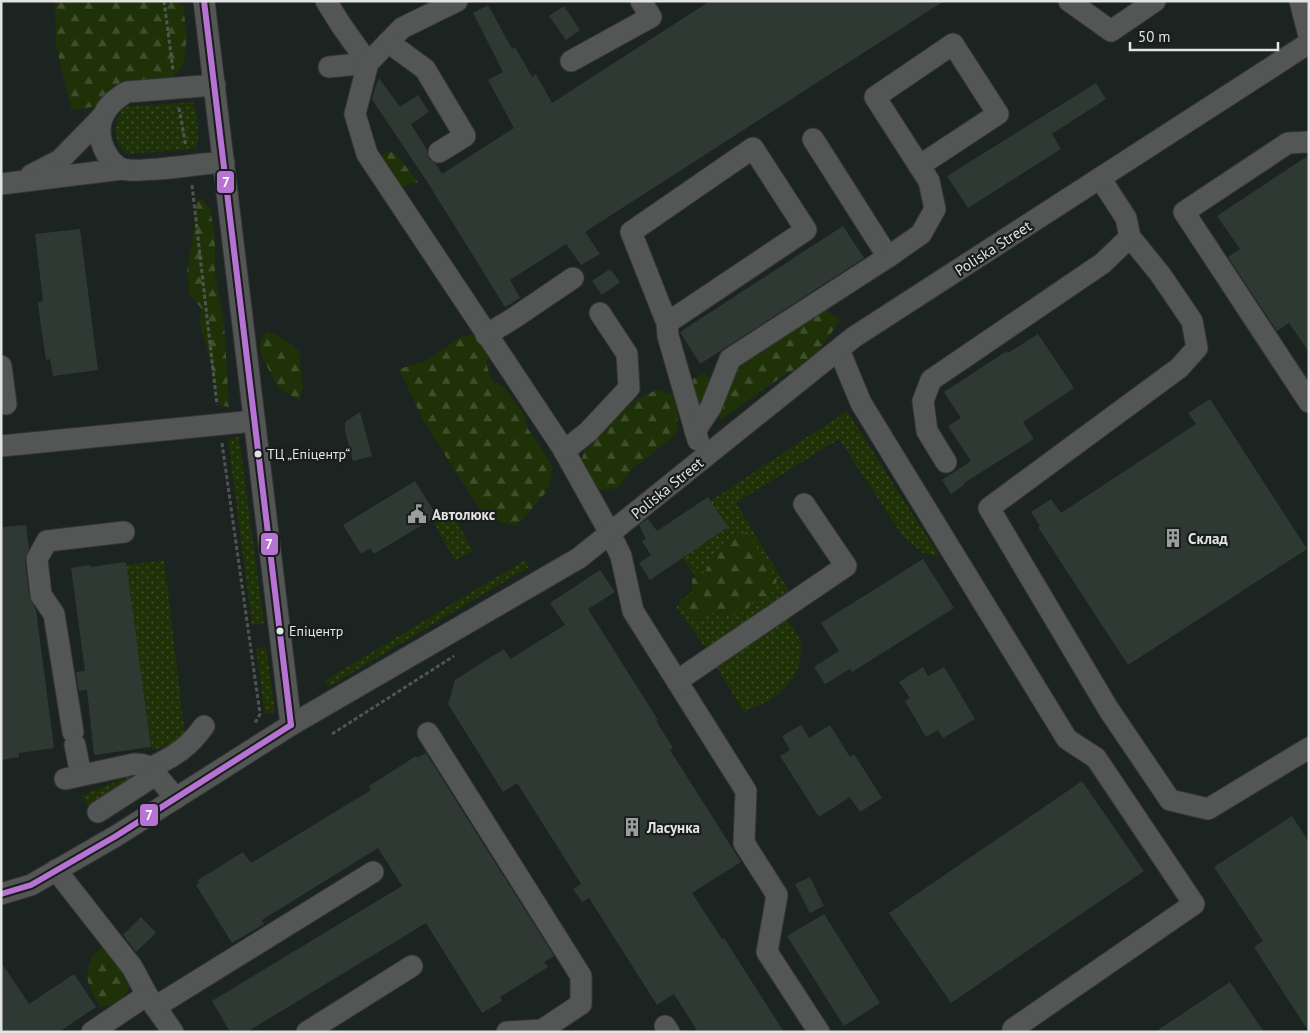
<svg xmlns="http://www.w3.org/2000/svg" width="1310" height="1033" font-family="'PT Sans',sans-serif">
<style>
.built{fill:#1b2420}
.grass{fill:url(#grass-dots)}
.forest{fill:url(#forest-firs)}
.building{fill:#2f3933}
.lines{fill:none;stroke-linecap:round;stroke-linejoin:round}
.minor-casing{stroke:#353635;stroke-width:23}
.path{stroke:#525453;stroke-width:3;stroke-dasharray:4 2.5;stroke-linecap:butt}
.minor{stroke:#545555;stroke-width:21}
.bus-1-casing{stroke:#191d1b;stroke-width:10}
.bus-1{stroke:#b673d3;stroke-width:6}
.bus-dot{fill:#e1e4e3;stroke:#191d1b;stroke-width:2}
.labels{text-anchor:middle;dominant-baseline:central;stroke-width:4.5;stroke-linejoin:round;paint-order:stroke}
.bus-label{font-size:14px;fill:#e1e4e3;stroke:#191d1b;text-anchor:start}
.street-label{font-size:15px;fill:#e1e4e3;stroke:#191d1b}
.poi-label{font-size:15px;font-weight:bold;fill:#e1e4e3;stroke:#191d1b;text-anchor:start}
.line-badge{stroke:#191d1b;stroke-width:2}
.badge-label{font-size:14px;text-anchor:middle;font-weight:bold;fill:#fff}
</style>
<defs>
<pattern id="grass-dots" width="8" height="8" patternUnits="userSpaceOnUse" patternTransform="scale(1.25)"><rect width="8" height="8" fill="#1e3107"/><path d="M2 2h.1M6 6h.1" fill="none" stroke="#3e4f2b" stroke-width="1.8" stroke-linecap="round"/></pattern>
<pattern id="forest-firs" width="22" height="20" patternUnits="userSpaceOnUse" patternTransform="scale(1.25)"><rect width="22" height="20" fill="#1e3107"/><path d="M5 1l3.5 6h-7zM16 11l3.5 6h-7z" fill="#3e4f2b"/></pattern>
</defs>
<rect width="100%" height="100%" fill="#1a1c1b"/>
<rect class="built" x="1" y="1" width="1308" height="1031"/>
<g class="grass">
<path d="M192 102C198 112 200 139 196 149L126 154C112 140 114 124 123 107Z"/>
<path d="M847 411 940 557 923 553 903 537 839 439 736 503 789 591 788 596 706 649 676 607 700 582 682 558 728 527 710 501Z"/>
<path d="M239 437 264 623 252 625 228 439Z"/>
<path d="M451 511 473 551 455 561 433 521Z"/>
<path d="M164 560 185 735 171 746 152 750 126 565Z"/>
<path d="M525 560 529 567 328 687 324 681Z"/>
<path d="M787 620C792 626 798 633 800 640 806 659 794 682 778 694 769 702 755 707 744 712L716 667Z"/>
<path d="M266 647 275 712 265 714 256 649Z"/>
<path d="M137 773 139 775 89 807 81 796Z"/>
</g>
<g class="forest">
<path d="M55 1H177L183 6 187 35 183 66 170 80 132 88 113 85 98 106 72 110 56 46Z"/>
<path d="M386 151 395 153 418 182 403 186 379 159Z"/>
<path d="M197 200H202L210 208 215 239V274L224 323 229 407 219 405 211 364 200 324 201 308 190 295 187 272 193 235Z"/>
<path d="M818 305 840 320 810 364 787 373 721 419 714 418 704 407 691 406 688 382 702 374 715 380Z"/>
<path d="M267 332 276 334 299 351 303 387 299 400 278 388 260 352 261 339Z"/>
<path d="M476 334 491 350 486 363 491 380 504 387 525 416 528 429 553 467 547 491 517 526 495 521 480 510 423 420 399 369 428 360 460 337Z"/>
<path d="M657 390 674 395 678 413 676 434 631 470 618 488 600 490 587 479 579 465 586 448 612 416 626 409 638 398Z"/>
<path d="M747 532 777 581 769 597 753 602 744 612 732 616 709 612 697 623 685 612 680 599 692 596V579L705 572 712 559 724 543Z"/>
<path d="M105 944 133 982 119 1003 101 1007C84 983 80 965 105 944Z"/>
</g>
<g class="building">
<path d="M710 1H944L585 232 600 254 581 265 566 244 510 280 520 298 505 307 428 183 373 101 372 98 375 88 379 78 400 107 418 95 429 112 411 124 427 150 429 159 436 164 442 174 514 128 488 80 503 72 473 13 488 5 512 49 515 47 532 77 536 74 552 103Z"/>
<path d="M564 6 580 30 566 40 549 16Z"/>
<path d="M1096 83 1106 99 1052 134 1061 149 968 208 947 176Z"/>
<path d="M1309 155V352L1289 323 1277 331 1228 257 1240 249 1217 216Z"/>
<path d="M843 226 864 258 700 364 680 332Z"/>
<path d="M80 229 98 370 53 376 50 359 46 360 40 320 38 302 43 301 35 234Z"/>
<path d="M610 269 620 282 602 295 592 281Z"/>
<path d="M1038 334 1074 388 1023 422 1034 439 964 483 965 484 951 494 942 480 971 461 948 426 961 418 944 392 1007 351 1008 353Z"/>
<path d="M1210 399 1307 549 1128 665 1038 527 1040 526 1031 512 1051 499 1061 513 1196 424 1188 413Z"/>
<path d="M360 412 372 456 353 461 345 431V422Z"/>
<path d="M415 481 437 516 374 554 370 548 361 554 343 525Z"/>
<path d="M708 497 728 527 650 580 639 563 651 555 642 541 646 539 639 525 648 519 657 531Z"/>
<path d="M26 525 29 549 25 560 29 596 36 610 54 748 19 753V757L1 760V527Z"/>
<path d="M923 559 954 608 852 672 850 669 825 684 814 667 839 651 821 623Z"/>
<path d="M126 562 151 747 94 755 87 690 79 691 76 672 85 671 71 568 90 565V567Z"/>
<path d="M600 570 615 592 588 609 658 720 656 721 673 748 670 750 741 862 692 893 722 939 724 938 784 1032H698L674 994 657 1005 589 898 582 902 573 889 581 884 517 783 503 792 448 704 455 680 504 649 510 659 565 625 550 603Z"/>
<path d="M923 667 928 676 944 667 975 719 943 738 938 730 926 737 905 701 910 698 899 682Z"/>
<path d="M801 725 809 738 830 725 850 757 854 754 882 798 860 812 850 797 819 817 780 756 790 750 782 736Z"/>
<path d="M426 753 554 956 544 962 548 967 500 997 502 1001 482 1013 426 923 247 1032H230L212 1001 402 886 378 848 262 920 264 924 232 943 196 885 199 883 198 880 243 852 251 863 371 790 369 786 416 756 417 758Z"/>
<path d="M1082 781 1144 871 951 1003 889 913Z"/>
<path d="M1292 816 1309 842V1032L1254 947 1263 941 1214 867Z"/>
<path d="M810 877 824 906 810 913 795 884Z"/>
<path d="M824 914 880 1003 844 1026 787 936Z"/>
<path d="M141 917 156 933 136 952 123 935Z"/>
<path d="M1 962 29 1004 74 974 96 1007 59 1032H1Z"/>
<path d="M1230 982 1264 1032H1155Z"/>
</g>
<g class="lines">
<g class="minor-casing">
<g id="minor">
<path d="M204 1 291 725"/>
<path d="M326 1 341 25 368 63 329 67"/>
<path d="M457 1 402 28 368 63 355 114 367 154 562 447 610 533 621 556 633 611 746 791 744 843 777 895 767 952 819 1032"/>
<path d="M1069 1 1111 31 1155 1"/>
<path d="M1300 1 1309 36"/>
<path d="M388 42 425 69 465 136 439 152"/>
<path d="M571 61 651 17 641 1"/>
<path d="M215 85 127 92C111 101 100 113 100 131 100 145 109 164 123 169 134 172 147 169 158 169 180 167 202 164 224 162"/>
<path d="M813 139 888 257"/>
<path d="M1309 142 1288 143 1184 212 1309 402"/>
<path d="M31 175 60 160 101 118"/>
<path d="M1 184 122 169"/>
<path d="M1130 237 1160 274 1192 321 1197 348 1179 368 989 508 1109 710 1170 800 1208 809 1309 748"/>
<path d="M667 323 631 232 753 148 806 230 667 323 668 336 698 440"/>
<path d="M486 335 514 318 573 278"/>
<path d="M839 350 861 403 1067 739 1096 758 1194 904 1013 1029"/>
<path d="M1 366 6 404"/>
<path d="M695 431 711 407 730 359 888 257 921 234 935 209 929 181 875 97 953 44 998 114 919 166"/>
<path d="M1 446 254 421"/>
<path d="M564 451 588 432 629 388 627 354 600 313"/>
<path d="M946 462 927 431 923 401 931 380 1103 263 1130 237 1126 218 1100 178"/>
<path d="M677 681 846 566 804 504"/>
<path d="M73 732 54 614 41 595 37 559 47 541 124 532"/>
<path d="M428 733 581 976V1004L542 1030 507 1032"/>
<path d="M75 745 81 775"/>
<path d="M152 767C175 756 189 747 204 726"/>
<path d="M65 779 134 764C153 764 152 770 163 783 167 788 172 793 176 798"/>
<path d="M98 812 157 774"/>
<path d="M56 870 132 967 147 995 173 1032"/>
<path d="M1 894 31 885 116 836 291 725 579 558 854 337 1309 43"/>
<path d="M155 1007 373 872"/>
<path d="M665 1026 669 1032"/>
<path d="M92 1032 147 995"/>
<path d="M307 1032 412 966"/>
</g>
</g>
<g class="path">
<path d="M164 1 173 70"/>
<path d="M179 108 186 146"/>
<path d="M192 185 217 405"/>
<path d="M222 443 260 714 255 723"/>
<path d="M332 734 454 656"/>
</g>
<use href="#minor" class="minor"/>
<g class="bus-1-casing">
<g id="bus-1">
<path d="M204 1 291 725"/>
<path d="M1 894 31 885 116 836 291 725"/>
</g>
</g>
<use href="#bus-1" class="bus-1"/>
</g>
<defs>
<g id="civic-bare" transform="scale(1.5)"><path d="M-.6-6.5H3V-4.5H.6V-3L4-1V1h2V6H-6V1h2V-1L-.6-3ZM-1.2 2.5V6h2.4V2.5Z" fill="#9b9e9d" stroke="#191d1b" stroke-width="2.5" paint-order="stroke"/></g>
<g id="building-bare" transform="scale(1.5)"><path d="M-4-6H4V6H1V3H-1V6H-4ZM-2.5-4.3h1.7v1.8h-1.7ZM.8-4.3h1.7v1.8H.8ZM-2.5-1h1.7V.8h-1.7ZM.8-1h1.7V.8H.8Z" fill="#9b9e9d" stroke="#191d1b" stroke-width="2.5" paint-order="stroke"/></g>
</defs>
<g fill-rule="evenodd">
<use href="#civic-bare" x="417" y="514"/>
<use href="#building-bare" x="1173" y="538"/>
<use href="#building-bare" x="632" y="827"/>
</g>
<g class="bus-dot">
<circle cx="258" cy="454" r="4.5"/>
<circle cx="280" cy="631" r="4.5"/>
</g>
<g class="labels">
<g class="bus-label">
<text x="267" y="454">ТЦ „Епіцентр“</text>
<text x="289" y="631">Епіцентр</text>
</g>
<g class="street-label">
<text transform="translate(993 248) rotate(-33)">Poliska Street</text>
<text transform="translate(667 488) rotate(-39)">Poliska Street</text>
</g>
<g class="poi-label">
<text x="432" y="514">Автолюкс</text>
<text x="1188" y="538">Склад</text>
<text x="647" y="827">Ласунка</text>
</g>
</g>
<g class="line-badge">
<rect x="216" y="170" width="19" height="24" rx="5" fill="#b673d3"/>
<rect x="260" y="532" width="19" height="24" rx="5" fill="#b673d3"/>
<rect x="139" y="803" width="20" height="24" rx="5" fill="#b673d3"/>
</g>
<g class="badge-label">
<text x="226" y="187">7</text>
<text x="269" y="549">7</text>
<text x="149" y="820">7</text>
</g>
<rect width="1310" height="1033" fill="none" stroke="#e1e4e3" stroke-width="5"/>
<path d="M1130 42v8h148v-8" fill="none" stroke="#e1e4e3" stroke-width="2.5"/>
<text x="1138" y="42" font-size="15" fill="#e1e4e3" stroke="#191d1b" stroke-width="4" paint-order="stroke">50 m</text>
</svg>
